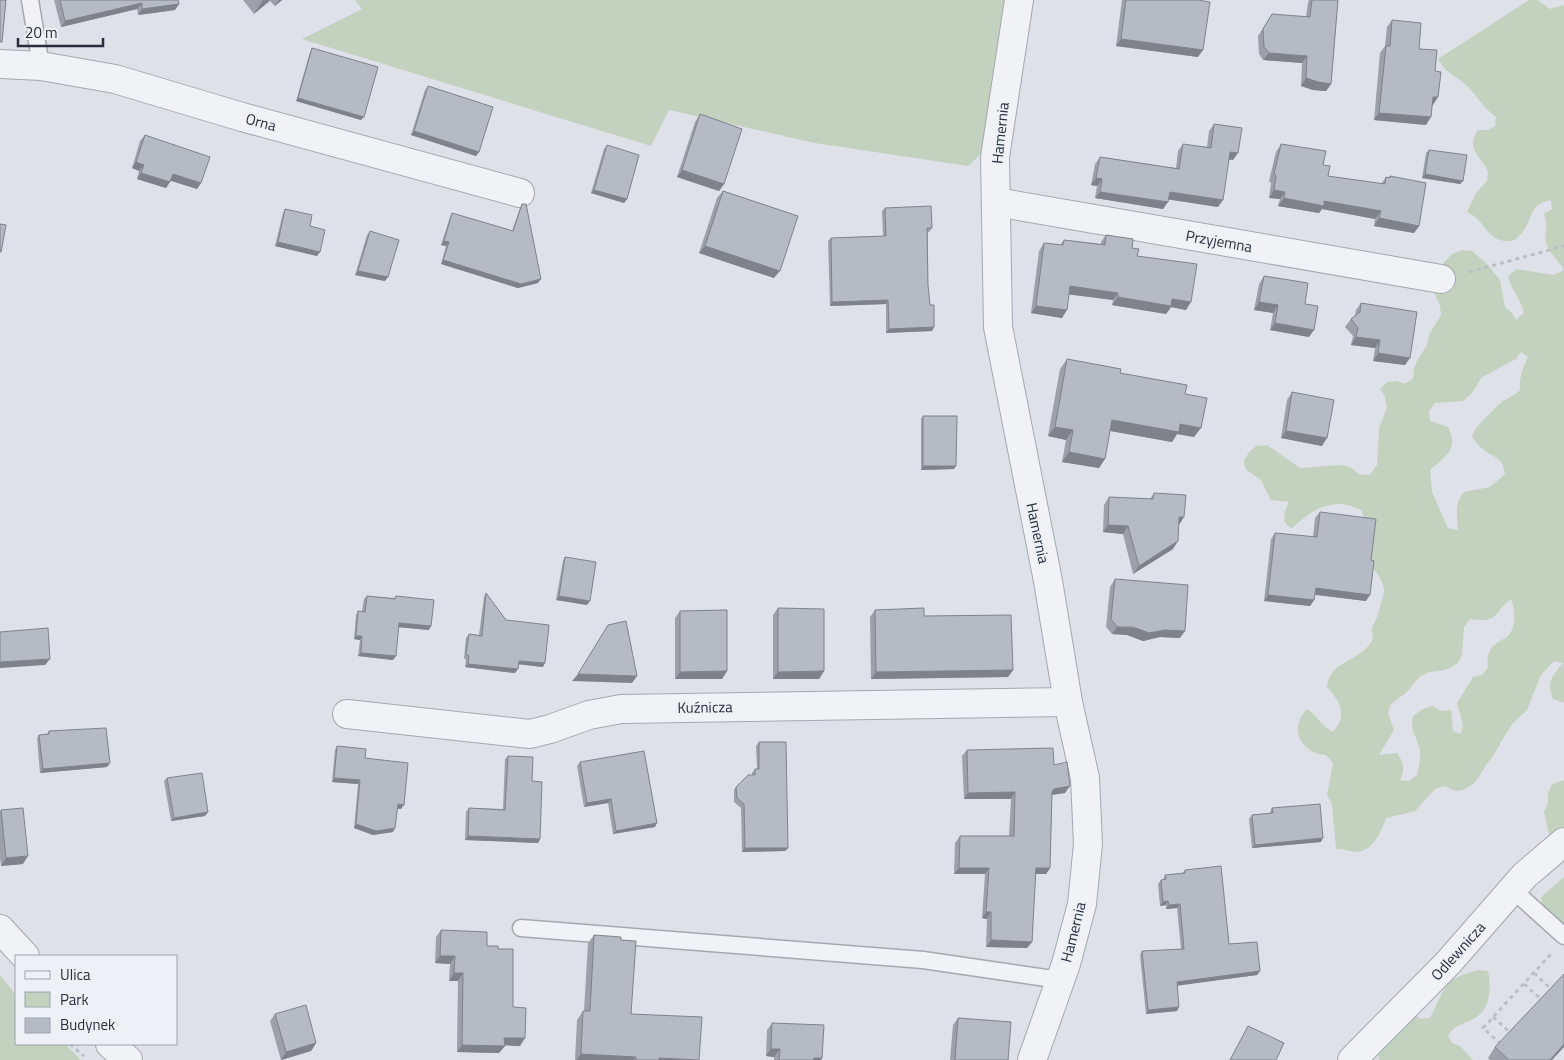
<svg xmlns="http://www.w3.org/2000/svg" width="1564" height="1060" font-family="'Titillium Web',sans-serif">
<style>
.green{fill:#c3d1bf;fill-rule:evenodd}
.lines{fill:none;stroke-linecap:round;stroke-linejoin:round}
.service-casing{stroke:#a4a8b1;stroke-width:19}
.minor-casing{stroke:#a4a8b1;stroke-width:30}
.path{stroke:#bdbfc6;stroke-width:3;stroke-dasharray:4 4;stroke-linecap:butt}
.service{stroke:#f1f2f6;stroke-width:16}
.minor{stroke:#f1f2f6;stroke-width:28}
.wall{fill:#9da0a9}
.shaded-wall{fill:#7f8289}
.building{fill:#b6bac4;stroke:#7f8289}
.labels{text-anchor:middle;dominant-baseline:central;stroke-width:4;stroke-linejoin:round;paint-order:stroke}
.street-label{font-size:15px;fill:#282e3d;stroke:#edf0f5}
</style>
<rect width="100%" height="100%" fill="#dee1e7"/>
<g class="green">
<path d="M355 0H1011L984 151 968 166 815 143 669 110 651 146 302 39 362 9Z"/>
<path d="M1529 0H1537L1550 9 1564 5V703L1553 699C1546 681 1552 677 1563 663L1554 661 1541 675 1527 710 1513 723 1505 735 1495 753 1484 768 1479 777 1473 784 1463 790 1455 791 1445 786 1435 789 1415 811 1386 818C1382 831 1372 852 1356 852 1349 851 1343 849 1336 849L1332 804 1327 795 1333 763 1326 755C1301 753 1288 729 1307 709 1317 716 1322 726 1333 732 1348 715 1340 701 1327 687 1330 661 1355 663 1369 645 1375 638 1372 635 1372 628 1373 624 1376 621 1377 617 1379 610 1383 598 1384 591 1385 580 1367 561 1361 552L1365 519 1361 510C1332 495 1312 510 1291 529L1284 521 1285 511 1289 502 1271 500 1261 480 1246 470 1244 461 1249 452 1256 446 1267 445 1300 468 1341 465 1350 467 1359 474 1370 475 1377 465 1379 429 1387 407 1385 397 1380 389 1387 382 1396 381 1405 384 1413 379 1414 369 1417 361 1427 345 1429 335 1441 315 1440 306 1431 284 1441 266 1452 254 1463 250 1472 251 1487 264 1500 280 1505 307 1512 313 1516 320 1524 313C1521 299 1511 290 1508 276L1517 269 1554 275 1564 270C1559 260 1549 254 1546 243 1544 231 1549 228 1544 214L1552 209 1551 200C1531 203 1534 214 1525 228 1523 232 1519 236 1515 240 1486 246 1488 221 1467 212L1476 193 1487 181C1487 178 1488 175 1488 172 1483 156 1464 151 1478 130H1488L1495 126 1496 117C1483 108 1477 95 1466 85 1454 74 1448 76 1438 59ZM1521 352 1528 357C1523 368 1519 377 1520 390 1514 396 1510 397 1503 401 1499 404 1477 426 1475 430 1473 432 1473 435 1472 437 1476 442 1479 447 1484 450 1497 460 1502 456 1505 474L1490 487 1464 492C1454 504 1457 514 1458 530L1448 528 1432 492 1430 470C1446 456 1459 449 1448 427L1430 421 1429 411 1435 403 1463 401 1472 393 1482 377 1516 359ZM1511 599C1515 609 1517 628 1507 637 1506 638 1501 640 1500 641 1489 647 1486 656 1488 668L1482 675 1473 677 1457 703 1463 725 1461 734 1453 731 1451 710 1441 711 1432 706 1423 709 1413 716C1410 732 1415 732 1419 747 1422 756 1419 766 1417 775L1409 781 1400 780C1405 769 1404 763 1397 753L1379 755 1394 730 1388 713 1391 704 1407 692 1419 677 1429 672 1440 671 1450 668 1458 663 1462 655 1464 627 1470 619C1501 623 1491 614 1511 599Z"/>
<path d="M1564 780V853L1552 847 1544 812 1548 803V794L1552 784Z"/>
<path d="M1564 877V936L1543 907 1541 897Z"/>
<path d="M1480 970 1488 971C1491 986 1491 1006 1478 1016 1467 1024 1455 1023 1448 1036L1452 1043 1460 1046 1473 1060H1379L1377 1042 1413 1014 1421 1019 1430 1018C1446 988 1442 978 1480 970Z"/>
<path d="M0 975 16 995V1044H65L81 1060H0Z"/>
</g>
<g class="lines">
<g class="service-casing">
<g id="service">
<path d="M30 0 41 66"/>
<path d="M1512 889 1564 936"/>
<path d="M521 928 923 960 1060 980"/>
</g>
</g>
<g class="minor-casing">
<g id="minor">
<path d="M1019 0 995 157 998 327 1048 581 1068 702 1085 778 1088 844 1082 904 1066 964 1032 1060"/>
<path d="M0 64 41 66 115 79 242 117 520 193"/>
<path d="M996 202 1441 279"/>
<path d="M347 714 530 734 550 729 589 715 621 709 1068 702"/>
<path d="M0 929 25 956"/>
<path d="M110 1044 128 1060"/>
<path d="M1352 1060 1448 963 1525 875 1564 842"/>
</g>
</g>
<g class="path">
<path d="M1469 272 1564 246"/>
<path d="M1534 973 1552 990"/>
<path d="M1524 984 1542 1000"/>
<path d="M1493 1017 1511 1033"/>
<path d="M70 1044 84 1056"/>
<path d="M1501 1044 1483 1028 1551 954"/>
</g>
<use href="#service" class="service"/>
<use href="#minor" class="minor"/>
</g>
<g class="wall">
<path d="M54 0H178L179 4 175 10 138 15 137 9 61 27Z"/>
<path d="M243 0H282L275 6 270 1 254 14Z"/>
<path d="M1122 0H1198V57L1116 46Z"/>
<path d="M1309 0H1338L1331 84 1326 91 1313 90 1301 86 1302 63 1263 60 1259 54 1258 36 1272 14 1306 17 1308 2Z"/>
<path d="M1392 20 1419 49 1435 71 1433 105H1432L1426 125 1374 120 1380 53 1385 46 1387 27Z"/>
<path d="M312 48 361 120 296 101 310 52Z"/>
<path d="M428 86 479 152 476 156 411 135 425 90Z"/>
<path d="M700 114 724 184 719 191 677 177 695 122Z"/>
<path d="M1214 124 1233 160 1229 159 1218 207 1169 199 1163 209 1095 198 1097 186 1091 185 1095 164 1100 157 1176 168 1178 151 1183 144 1207 147 1209 131Z"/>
<path d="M145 135 201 183 197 189 171 180 166 188 137 179 139 171 132 168 140 141Z"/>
<path d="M1281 144 1323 165 1328 176 1381 184 1386 177H1389L1390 176 1419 226 1414 233 1374 226 1375 219 1322 209 1319 213 1278 206 1280 199 1269 198 1271 183 1269 181 1276 152Z"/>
<path d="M607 145 627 199 624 203 591 193 604 149Z"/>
<path d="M1429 150 1463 181 1460 184 1422 178 1426 153Z"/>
<path d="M723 191 774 278 699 253 717 198Z"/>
<path d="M522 204 538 283 518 288 441 264 446 246 441 245 450 217 452 213 512 231 520 208Z"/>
<path d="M885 208 932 228 929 232H928V285L930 305 934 327 932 331 886 333V304L830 306 828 241 831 238 883 236 882 211Z"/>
<path d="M285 209 310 226 320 252 317 256 275 246 283 213Z"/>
<path d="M370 231 385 281 355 275 367 235Z"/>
<path d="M1106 235 1132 248 1137 256 1186 310 1171 307 1166 314 1112 305 1113 300 1069 294 1062 318 1031 313 1039 251 1044 243 1060 245 1064 240 1101 244V242Z"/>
<path d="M1264 276 1305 304 1309 337 1270 330 1273 313 1254 310 1259 284Z"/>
<path d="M1361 303 1405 365 1373 361 1375 348 1351 345 1353 336 1345 327 1351 319 1355 315 1356 310Z"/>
<path d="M1067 359 1120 373 1194 437 1177 434 1172 442 1110 431 1099 468 1062 462 1066 440 1048 436 1060 369Z"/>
<path d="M1292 392 1322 446 1281 438 1287 400Z"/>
<path d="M923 416 954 469 921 470V419Z"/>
<path d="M1154 493 1173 549 1133 574 1123 534 1103 532 1104 505 1109 497 1150 499Z"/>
<path d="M1320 512 1366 601 1315 595 1314 600 1310 606 1264 601 1271 539 1275 533 1313 537 1315 518Z"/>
<path d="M565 557 587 605 556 600 563 561Z"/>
<path d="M1115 579 1180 638 1160 637 1143 641 1127 635 1112 634 1106 627 1110 587Z"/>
<path d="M486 593 506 620 543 667 518 664 515 673 465 667 466 660 464 658 466 638 469 634 479 635 484 597Z"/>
<path d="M367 596 394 598 396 596 429 630 399 627 393 660 358 656 360 640 354 639 356 615 358 611H362L364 599Z"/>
<path d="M778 608 824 671 819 679H773V615Z"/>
<path d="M875 610 924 616 1013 670 1008 677 871 679 870 617Z"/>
<path d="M680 611 727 671 722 679H675V618Z"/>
<path d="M49 731 107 767 40 773 37 738 39 735 47 734Z"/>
<path d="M759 742 788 848 785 851 742 852 741 808 734 802V790L736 787 752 775V773L755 769H757L756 746Z"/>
<path d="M337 746 365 758 401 809 397 808 393 832 373 835 354 828 358 784 332 782 335 750Z"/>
<path d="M967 750 1054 765 1065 793 1052 795 1050 868 1046 874H1035L1032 942 1027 948 986 947 987 919 982 918 985 874H954L955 843 960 836H1009L1011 799H964L962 756Z"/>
<path d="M508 756 532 781 540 839 538 843 465 840 466 812 469 808 503 809 505 759Z"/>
<path d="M580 762 655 827 613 834 608 803 584 807 577 766Z"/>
<path d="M167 778 208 812 205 816 171 821 164 781Z"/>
<path d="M1272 808 1321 842 1252 848 1249 819 1252 815 1270 813V812Z"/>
<path d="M1 810 23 864 1 866 0 857V811Z"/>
<path d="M1185 870 1229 944 1260 971 1257 975 1178 985 1177 1011 1146 1014 1140 955 1142 951 1181 949 1177 908 1166 909V905L1160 906 1158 884 1161 880H1163L1165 875 1182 874Z"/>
<path d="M441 930 487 946 498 949 513 1007 520 1046 505 1045 499 1053 457 1052 458 981H449L450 964 435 963 436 937Z"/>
<path d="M594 935 621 940 631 1014 699 1060H575L577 1020 583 1011H584L588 943Z"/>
<path d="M275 1014 316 1043 311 1051 281 1060 270 1021Z"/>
<path d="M958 1018 1008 1060H950L953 1025Z"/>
<path d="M772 1023 821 1060H774V1057L766 1056 767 1030Z"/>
<path d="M1248 1026 1276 1060H1230Z"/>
<path d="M1495 1047 1552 1060H1490L1488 1058Z"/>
</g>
<g class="shaded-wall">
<path d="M263 0H270L254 14Z"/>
<path d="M279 0H282L275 6Z"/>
<path d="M142 3 137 9 61 27 65 21Z"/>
<path d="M179 4 175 10 138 15 142 9Z"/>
<path d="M1121 39 1203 50 1198 57 1116 46Z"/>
<path d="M1269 53 1307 56 1302 63 1263 60Z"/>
<path d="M1306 78 1331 84 1326 91 1313 90 1301 86Z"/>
<path d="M1433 97H1438L1433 105 1428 104Z"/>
<path d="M298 98 364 117 361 120 296 101Z"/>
<path d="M1379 113 1431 117 1426 125 1374 120Z"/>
<path d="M414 131 479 152 476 156 411 135Z"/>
<path d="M1230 152 1238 153 1233 160 1225 159Z"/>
<path d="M136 162 144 165 139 171 132 168Z"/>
<path d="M682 170 724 184 719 191 677 177Z"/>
<path d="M141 173 170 182 166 188 137 179Z"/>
<path d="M173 174 201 183 197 189 168 180Z"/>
<path d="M1425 174 1463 181 1460 184 1422 178Z"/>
<path d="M1096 178 1102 179 1097 186 1091 185Z"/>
<path d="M594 190 627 199 624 203 591 193Z"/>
<path d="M1274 190 1285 192 1280 199 1269 198Z"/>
<path d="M1100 192 1168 202 1163 209 1095 198Z"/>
<path d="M1170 192 1223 200 1218 207 1165 199Z"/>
<path d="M1284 198 1324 201 1381 211 1375 219 1322 209 1319 213 1278 206Z"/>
<path d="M1379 218 1419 226 1414 233 1374 226Z"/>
<path d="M444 241 449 242 446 246 441 245Z"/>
<path d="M278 242 320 252 317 256 275 246Z"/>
<path d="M705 246 780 271 774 278 699 253Z"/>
<path d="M443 260 541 279 538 283 518 288 441 264Z"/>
<path d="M358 271 388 277 385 281 355 275Z"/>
<path d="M1070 286 1118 293 1113 300 1065 294Z"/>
<path d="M1118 297 1172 299 1191 302 1186 310 1171 307 1166 314 1112 305Z"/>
<path d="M888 300 886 304 830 306 832 302Z"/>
<path d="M1259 302 1278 305 1273 313 1254 310Z"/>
<path d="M1036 306 1067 310 1062 318 1031 313Z"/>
<path d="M1275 323 1314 330 1309 337 1270 330Z"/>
<path d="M934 327 932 331 886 333 889 329Z"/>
<path d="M1356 337 1380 340 1375 348 1351 345Z"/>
<path d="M1378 353 1410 358 1405 365 1373 361Z"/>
<path d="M1112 420 1180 424 1201 428 1194 437 1177 434 1172 442 1105 430Z"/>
<path d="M1055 427 1073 430 1066 440 1048 436Z"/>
<path d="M1286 431 1327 438 1322 446 1281 438Z"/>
<path d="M1069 452 1105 459 1099 468 1062 462Z"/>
<path d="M923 466H956L954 469 921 470Z"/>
<path d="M1179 517H1184L1179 525Z"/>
<path d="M1108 525 1128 526 1123 534 1103 532Z"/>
<path d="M1178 541 1173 549 1133 574 1139 566Z"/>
<path d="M1316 588 1370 595 1366 601 1311 594Z"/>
<path d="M1268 595 1314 600 1310 606 1264 601Z"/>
<path d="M559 596 590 601 587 605 556 600Z"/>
<path d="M399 623 431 626 429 630 396 627Z"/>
<path d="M1117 627 1165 630 1185 631 1180 638 1160 637 1143 641 1127 635 1112 634Z"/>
<path d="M356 636H362L360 640 354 639Z"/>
<path d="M361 653 396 656 393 660 358 656Z"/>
<path d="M50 659 45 665 0 668V662Z"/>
<path d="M519 661 545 663 543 667 516 664Z"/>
<path d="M468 664 518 669 515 673 465 667Z"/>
<path d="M1013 670 1008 677 871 679 876 672Z"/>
<path d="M727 671 722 679H675L680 672Z"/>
<path d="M824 671 819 679H773L778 672Z"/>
<path d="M578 674 637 676 632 683 572 681Z"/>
<path d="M110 763 107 767 40 773 43 769Z"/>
<path d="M334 778 360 780 358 784 332 782Z"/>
<path d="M1070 786 1065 793 1049 795 1054 789Z"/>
<path d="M1015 792 1011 799H964L968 793Z"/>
<path d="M611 799 608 803 584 807 587 803Z"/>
<path d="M398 804 404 805 401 809 395 808Z"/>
<path d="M208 812 205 816 171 821 174 818Z"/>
<path d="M657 823 655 827 613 834 616 831Z"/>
<path d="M356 824 395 828 393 832 373 835 354 828Z"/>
<path d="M468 836 540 839 538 843 465 840Z"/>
<path d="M1323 838 1321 842 1252 848 1255 845Z"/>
<path d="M745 848H788L785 851 742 852Z"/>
<path d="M28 856 23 864 1 866 6 858Z"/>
<path d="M959 868H989L985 874H954Z"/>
<path d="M1036 868H1050L1046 874H1031Z"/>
<path d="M1168 901 1166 905 1160 906 1163 902Z"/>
<path d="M1180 904 1177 908 1166 909 1169 905Z"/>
<path d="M986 912H991L987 919 982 918Z"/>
<path d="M991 940 1032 942 1027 948 986 947Z"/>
<path d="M440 956H455L450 964 435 963Z"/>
<path d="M1260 971 1257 975 1175 986 1177 982Z"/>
<path d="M454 973H463L458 981H449Z"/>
<path d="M1179 1007 1177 1011 1146 1014 1148 1010Z"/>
<path d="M504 1038H525L520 1046 499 1045Z"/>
<path d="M316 1043 311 1051 281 1060 286 1052Z"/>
<path d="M1564 1044V1047L1552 1060H1550Z"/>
<path d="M462 1045 505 1046 499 1053 457 1052Z"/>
<path d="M771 1049H780L774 1057 766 1056Z"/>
<path d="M581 1054 636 1057 633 1060H576Z"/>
<path d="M659 1058 699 1060H657Z"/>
<path d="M814 1058H822L821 1060H812Z"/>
</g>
<g class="building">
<path d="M0 0H6L2 42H0Z"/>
<path d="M60 0H178L179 4 142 9V3L65 21Z"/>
<path d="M1126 0H1198L1210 2 1203 50 1121 39Z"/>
<path d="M1312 0H1338L1331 84 1318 82 1306 78 1307 56 1269 53 1264 47 1263 29 1272 14 1310 17Z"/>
<path d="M1392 20 1421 23 1419 49 1437 50 1435 71 1441 72 1438 97H1433L1431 117 1379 113 1386 46H1390Z"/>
<path d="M312 48 378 67 364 117 298 98Z"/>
<path d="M428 86 493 107 479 152 414 131Z"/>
<path d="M700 114 742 129 724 184 682 170Z"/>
<path d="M1214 124 1242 128 1238 153 1230 152 1223 200 1170 192 1168 202 1100 192 1102 179 1096 178 1100 157 1179 169 1183 144 1211 148Z"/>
<path d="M145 135 210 157 201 183 173 174 170 182 141 173 144 165 136 162Z"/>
<path d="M1281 144 1326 151 1323 165 1330 166 1328 176 1385 184 1386 177 1390 178V176L1426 183 1419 226 1379 218 1381 211 1324 201V206L1284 198 1285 192 1274 190 1276 176 1274 174Z"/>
<path d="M607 145 639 155 627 199 594 190Z"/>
<path d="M1429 150 1467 155 1463 181 1425 174Z"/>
<path d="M723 191 798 216 780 271 705 246Z"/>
<path d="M522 204H526L541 279 521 284 443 260 449 242 444 241 452 213 513 231Z"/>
<path d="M931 206 932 228H927L928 285 930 305H934V327L889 329 888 300 832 302 831 238 886 236 885 208Z"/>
<path d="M285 209 312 215 310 226 325 230 320 252 278 242Z"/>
<path d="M0 224 6 225 1 252H0Z"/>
<path d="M370 231 399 240 388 277 358 271Z"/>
<path d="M1106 235 1133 239 1132 248 1139 249 1137 256 1197 264 1191 302 1172 299 1171 306 1118 297V293L1070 286 1067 310 1036 306 1044 243 1063 245 1064 240 1105 245Z"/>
<path d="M1264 276 1308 283 1305 304 1318 306 1314 330 1275 323 1278 305 1259 302Z"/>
<path d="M1361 303 1417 312 1410 358 1378 353 1380 340 1356 337 1358 328 1351 319 1360 312Z"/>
<path d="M1067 359 1121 369 1120 373 1187 385 1185 394 1207 398 1201 428 1180 424 1179 432 1112 420 1105 459 1069 452 1073 430 1055 427Z"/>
<path d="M1292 392 1334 400 1327 438 1286 431Z"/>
<path d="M923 416H957L956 466H923Z"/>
<path d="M1154 493 1186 495 1184 517H1179L1178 541 1139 566 1128 526 1108 525 1109 497 1153 499Z"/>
<path d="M1320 512 1376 519 1371 560 1374 561 1370 595 1316 588 1314 600 1268 595 1275 533 1317 537Z"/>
<path d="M565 557 596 562 590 601 559 596Z"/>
<path d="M1115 579 1188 585 1185 631 1165 630 1149 633 1133 627H1117L1111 619Z"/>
<path d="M486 593 506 620 549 625 545 663 519 661 518 669 468 664 469 656 466 654 469 634 482 636Z"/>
<path d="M367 596 395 599 396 596 434 600 431 626 399 623 396 656 361 653 362 636H356L358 611 365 612Z"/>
<path d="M778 608 824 609V671L778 672Z"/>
<path d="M924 608V616L1011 615 1013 670 876 672 875 610Z"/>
<path d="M727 610V671L680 672V611Z"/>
<path d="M626 621 637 676 578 674 608 625Z"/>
<path d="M48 628 50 659 0 662V632Z"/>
<path d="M106 728 110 763 43 769 39 735 49 734V731Z"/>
<path d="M759 742H786L788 848H745L744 804 737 798 736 787 748 775H755V769H759Z"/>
<path d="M337 746 366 749 365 758 408 763 404 805 398 804 395 828 376 831 356 824 360 780 334 778Z"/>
<path d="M1053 748 1054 765 1067 762 1070 786 1054 789 1052 792 1050 868H1036L1032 942 991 940V912H986L989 868H959L960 836H1014L1015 792 968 793 967 750Z"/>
<path d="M644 751 657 823 616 831 611 799 587 803 580 762Z"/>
<path d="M508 756 533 757 532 781 542 782 540 839 468 836 469 808 505 810Z"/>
<path d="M202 773 208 812 174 818 167 778Z"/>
<path d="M1320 804 1323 838 1255 845 1252 815 1273 813 1272 808Z"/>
<path d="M23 808 28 856 6 858 1 810Z"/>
<path d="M1221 866 1229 944 1257 942 1260 971 1177 982 1179 1007 1148 1010 1142 951 1184 949 1180 904 1169 905 1168 901 1163 902 1161 880 1166 879 1165 875 1185 873V870Z"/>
<path d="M441 930 487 932V946H498V949H513V1007L526 1008 525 1038H504L505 1046 462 1045 463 973H454L455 956H440Z"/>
<path d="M594 935 621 937V940L636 941 631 1014 702 1017 699 1060 659 1058V1060H636V1057L581 1054 583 1011H590Z"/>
<path d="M1564 974V1044L1550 1060H1509L1495 1047Z"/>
<path d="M306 1005 316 1043 286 1052 275 1014Z"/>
<path d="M958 1018 1011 1022 1008 1060H955Z"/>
<path d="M772 1023 824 1025 822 1058H814L813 1060H779L780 1049H771Z"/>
<path d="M1248 1026 1284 1043 1276 1060H1230Z"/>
</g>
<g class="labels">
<g class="street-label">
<text transform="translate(261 122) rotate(15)">Orna</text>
<text transform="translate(1000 133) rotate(-84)">Hamernia</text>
<text transform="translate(1219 241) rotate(10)">Przyjemna</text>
<text transform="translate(1038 533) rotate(78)">Hamernia</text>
<text transform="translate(705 707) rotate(-1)">Kuźnicza</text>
<text transform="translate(1073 932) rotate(-76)">Hamernia</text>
<text transform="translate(1458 951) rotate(-48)">Odlewnicza</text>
</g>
</g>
<rect x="15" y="955" width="162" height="90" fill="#edf0f5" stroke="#9ea2ab"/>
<rect x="25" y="971" width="25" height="8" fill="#f1f2f6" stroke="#9ea2ab"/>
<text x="60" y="980" font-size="15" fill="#282e3d">Ulica</text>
<rect x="25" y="992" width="25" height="15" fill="#c3d1bf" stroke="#9ea2ab"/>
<text x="60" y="1005" font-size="15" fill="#282e3d">Park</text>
<rect x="25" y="1018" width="25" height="15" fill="#b6bac4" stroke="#9ea2ab"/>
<text x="60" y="1030" font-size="15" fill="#282e3d">Budynek</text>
<path d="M18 38v8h85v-8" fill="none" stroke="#282e3d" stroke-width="2.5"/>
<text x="25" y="38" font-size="15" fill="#282e3d" stroke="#edf0f5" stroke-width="4" paint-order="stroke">20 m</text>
</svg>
